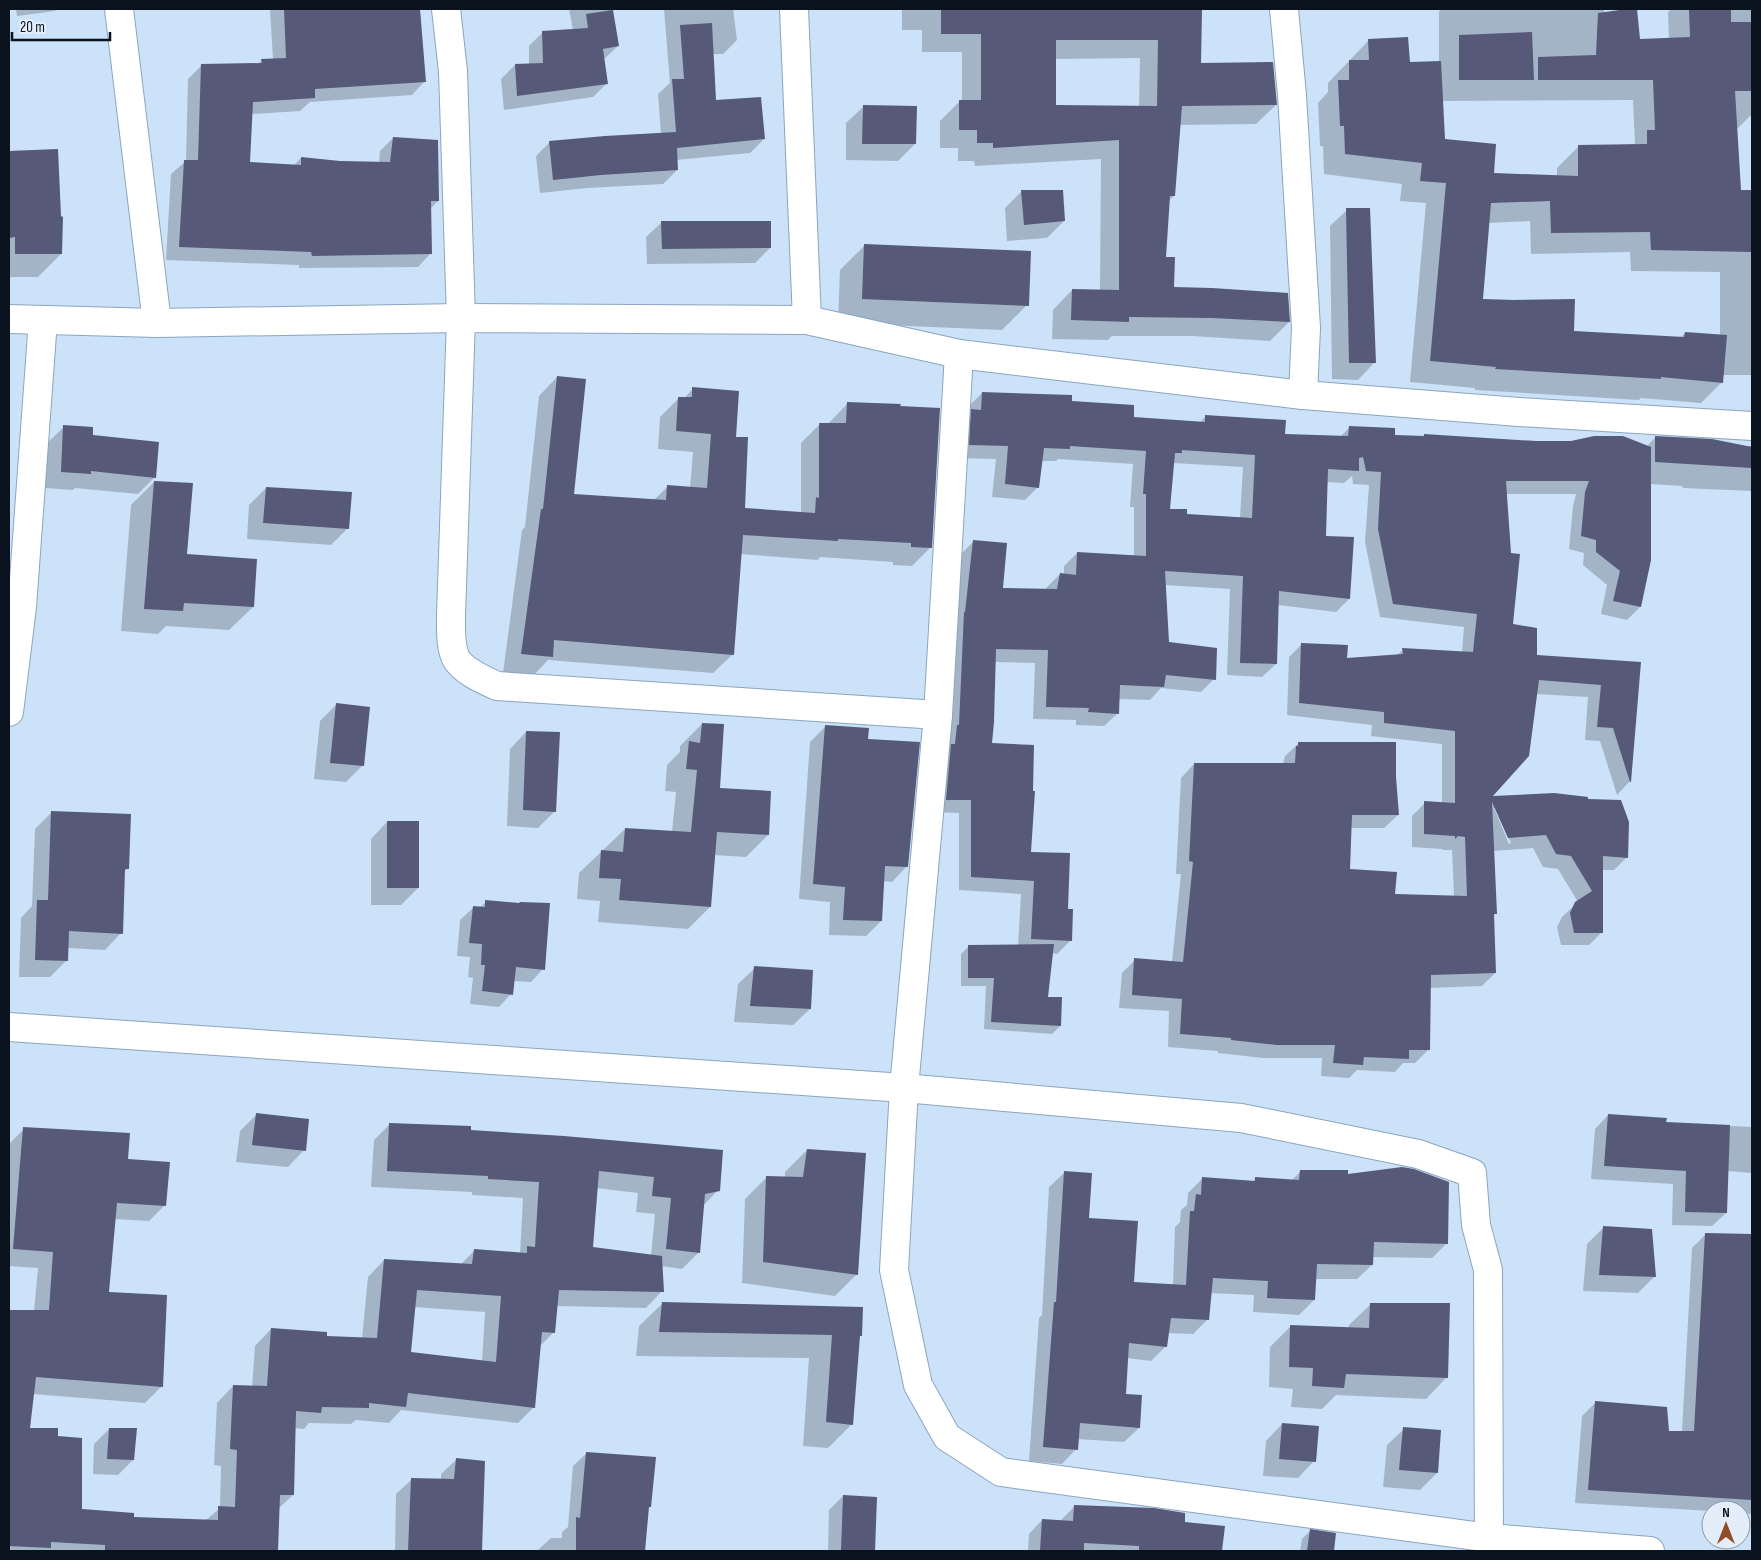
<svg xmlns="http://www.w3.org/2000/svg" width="1761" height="1560" font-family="'Sofia Sans Condensed',sans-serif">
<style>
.shadow{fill:#0003;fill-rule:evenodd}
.building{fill:#565978;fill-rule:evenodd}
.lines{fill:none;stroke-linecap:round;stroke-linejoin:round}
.street-casing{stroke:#8ba5c0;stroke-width:30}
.street{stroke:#fff;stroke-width:28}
</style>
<rect width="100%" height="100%" fill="#cce2f9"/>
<g class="shadow">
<path d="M16 9H57L55 11 17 16Z"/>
<path d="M270 9H379L372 15 425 81 412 95 310 102 300 111 252 114 249 163 294 165 301 158 340 162 379 163 380 151 393 138 438 201 430 209 431 253 418 267 299 268V265L166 260 171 174 186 161 188 79 202 65 258 64 262 60H273Z"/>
<path d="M569 9H612L618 46 603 60 607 83 593 97 504 110 501 79 515 65H529V46L543 32 573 30Z"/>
<path d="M664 9H733L737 40 723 54H712L715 101 764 139 750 153 676 160 677 170 663 184 587 188 540 193 536 156 550 142 661 134 658 94 670 83Z"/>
<path d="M902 9H1201L1200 64 1276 105 1256 124 1179 125 1174 196 1168 201 1165 258 1173 288 1287 294 1289 322 1270 341 1192 336H1112L1108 340 1052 339 1053 310 1072 290 1100 291 1101 159 975 166 974 161H958V148H940V121L959 102H962V52H922V30H902ZM1140 58 1139 107 1055 106V59Z"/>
<path d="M1441 9H1604V14L1636 9 1639 40 1669 39 1668 12 1671 9H1752V114L1738 128H1736L1739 191H1752V375H1723L1722 382 1701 403 1641 398 1639 400 1475 390V388L1410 382 1426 203 1400 201 1402 184 1324 174 1323 146H1320L1318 103 1328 92V83L1369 40 1409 63 1439 62V12ZM1633 100 1635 144 1578 147 1557 168V177L1493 174 1444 140 1442 101ZM1530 221 1531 254 1630 252 1631 271 1720 272V336L1685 333 1680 338 1573 332 1481 300 1488 223Z"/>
<path d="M863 107 915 144 898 161 846 160V123Z"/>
<path d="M57 150 61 254 38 277H9V151Z"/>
<path d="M1021 192 1064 221 1047 238 1007 241 1005 208Z"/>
<path d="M1347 210 1374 363 1358 380 1332 379 1330 226Z"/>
<path d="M662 222 770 248 755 263 647 264 646 237Z"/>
<path d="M865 245 1027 305 1002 330 838 323 840 270Z"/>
<path d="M557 377 573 495 654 500 667 487 690 488 693 452 658 449 660 417 679 398 683 399 693 389 735 438 744 509 801 513V443L820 424H828L847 404 931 547 912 566 893 565V562L820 557 818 560 740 554 732 655 713 673 548 660 533 676 503 673 522 530 525 527 539 396Z"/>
<path d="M982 393 1071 403 1132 418 1199 423 1206 416 1283 435 1340 437 1350 427 1394 436 1423 437 1424 435 1536 442 1647 446 1656 437 1742 446H1752V491L1683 488 1682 486 1650 484 1640 607 1627 620 1601 614 1607 585 1583 565 1584 553 1569 549 1573 506 1576 494H1506L1511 625 1536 656 1639 664 1630 781 1617 795 1600 741 1585 740 1588 697 1536 694 1490 798 1627 857 1614 870H1602V932L1589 945H1561L1557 927 1562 917 1578 902 1558 869 1543 867 1533 848 1493 851 1496 913 1493 916 1495 973 1482 986 1429 988 1428 1050 1415 1063H1403L1395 1072 1357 1070 1349 1078 1321 1076 1322 1058H1263L1218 1053V1051L1168 1047 1169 1011 1119 1008 1122 973 1135 960 1172 962 1181 874H1176L1181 778 1194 764H1283L1285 756 1299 743 1395 777 1398 815 1384 828H1350L1349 870 1394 895 1454 896 1452 850H1442V849L1412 847V816L1425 803H1442V744L1371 736 1372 725 1287 715 1289 657 1302 644 1345 659 1396 656 1403 650 1462 653 1464 627 1380 617 1365 542 1369 485 1353 484 1352 476 1344 483 1326 482 1324 537 1349 599 1336 612 1278 605 1276 664 1262 677 1227 675 1230 589 1165 585 1167 643 1214 679 1201 692 1161 688 1150 700 1118 699V713L1104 726 1076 725V720L1033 719 1035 663 994 662 990 744 1029 853 1067 910 1071 940 1057 954 1052 953 1047 998 1060 1026 1052 1034 984 1029 986 986H961V954L969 946H1018L1021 894 959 890V813L933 812 960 555 973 542 1002 589 1046 590 1047 587 1060 574 1064 575V566L1077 553 1134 556V507H1130L1133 464 1058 459 1056 461H1041L1038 487 1025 500 992 497 996 459 957 458 969 406ZM1173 463 1243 467 1240 518 1186 515 1169 510ZM1494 808H1496L1511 843 1509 844Z"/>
<path d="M64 427 92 437 155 477 138 494 75 488 73 490 45 488 47 443Z"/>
<path d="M154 482 186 555 253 607 229 630 166 626 158 634 121 631 131 505Z"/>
<path d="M266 488 348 528 331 545 247 539 249 505Z"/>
<path d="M337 704 363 765 346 782 314 779 320 721Z"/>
<path d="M702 724 718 790 768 835 746 857 714 855 710 907 688 929 598 922 600 901 577 899 579 873 625 829 672 832 676 792 665 791 667 765 680 752V746Z"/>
<path d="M826 726 867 740 907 866 892 882 883 881 881 921 866 936 829 935 830 902 799 899 810 742Z"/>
<path d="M526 732 555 811 538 828 507 826 510 749Z"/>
<path d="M52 812 127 869 124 872 121 933 105 950 67 948V960L50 977H19L21 918 32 906 35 829Z"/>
<path d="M387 822 418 888 401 905H371V839Z"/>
<path d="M486 902 543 969 531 982 513 981 511 994 499 1007 470 1004 473 978 468 977 470 957 457 956 460 920 473 908H479Z"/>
<path d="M755 968 810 1009 793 1025 734 1022 738 984Z"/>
<path d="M256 1115 304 1150 288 1167 236 1162 240 1131Z"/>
<path d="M1608 1115 1665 1123 1752 1127V1173L1727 1171 1726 1213 1712 1226 1672 1225 1673 1184 1591 1179 1595 1129Z"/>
<path d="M390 1124 470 1132 718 1190 703 1206 698 1253 682 1269 661 1266 662 1291 646 1308 556 1306 554 1332 540 1346 534 1407 518 1423 401 1410 389 1423 356 1420 351 1424 309 1423 304 1429 295 1428 293 1495 278 1509 277 1551H9V1311H34L38 1268 9 1266V1144L24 1129 127 1161 165 1205 149 1221 114 1219 108 1293 161 1387 145 1403 33 1394 29 1429 57 1437 81 1510 133 1518 205 1521 220 1508 221 1466 214 1465 217 1403 233 1386 252 1387 255 1346 271 1329 325 1337 362 1339 368 1277 384 1260 460 1265 474 1251 520 1254 523 1198 472 1195V1192L371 1187 374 1140ZM596 1188 638 1193 636 1212 655 1214 651 1256 592 1248ZM414 1307 485 1312 482 1362 410 1354Z"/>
<path d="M807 1150 857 1274 835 1296 742 1283 745 1199 767 1177 785 1178V1172Z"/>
<path d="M1301 1171 1347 1176 1447 1243 1432 1258 1372 1257V1265L1357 1279H1315L1314 1300 1299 1315 1253 1312 1254 1295 1210 1293 1208 1319 1193 1334 1168 1333 1166 1346 1151 1361 1127 1358 1124 1395 1139 1428 1124 1442 1077 1439 1076 1449 1062 1464 1029 1461 1039 1318 1042 1315 1049 1187 1064 1173 1087 1219 1132 1283 1173 1285 1175 1227 1180 1222 1181 1210 1187 1205 1188 1193 1202 1179 1252 1182 1256 1178 1291 1181Z"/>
<path d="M1604 1227 1655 1276 1638 1293 1583 1291 1587 1244Z"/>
<path d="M1706 1234 1750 1325 1752 1326V1514L1741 1513V1510H1711V1511L1575 1503 1582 1416 1596 1402 1667 1433 1682 1432 1692 1248Z"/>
<path d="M663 1303 860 1336 858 1338 852 1424 828 1448 803 1446 809 1358 636 1356 639 1326Z"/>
<path d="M1371 1304 1447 1377 1426 1399 1336 1395 1322 1409 1291 1407 1293 1389 1269 1387 1270 1347 1291 1326 1349 1328V1325Z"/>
<path d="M1282 1424 1314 1461 1298 1478 1263 1476 1266 1441Z"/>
<path d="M109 1429 133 1460 118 1475 93 1474 94 1444Z"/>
<path d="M1404 1429 1437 1473 1420 1490 1383 1487 1387 1445Z"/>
<path d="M587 1453 650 1506 647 1509 645 1551H537L551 1538H562V1532L568 1527 573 1466Z"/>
<path d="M456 1460 484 1462 480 1551H395L396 1494 411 1480H441V1474Z"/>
<path d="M843 1496 876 1498 874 1551H828L829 1510Z"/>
<path d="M1074 1507 1184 1523 1224 1527 1221 1551H1028L1029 1534 1042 1520H1061Z"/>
<path d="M1310 1531 1335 1534 1332 1551H1300L1302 1539Z"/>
</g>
<g class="building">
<path d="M284 9H420L426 82 315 89V98L253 102 250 162 301 165V157L340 161 390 162 393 137 438 140 439 201H431L432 254 312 256 311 252 179 247 184 160H198L201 64 262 63 261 59 286 58Z"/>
<path d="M941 9H1202L1201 63 1273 62 1277 105 1182 106 1175 196H1170L1166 257H1175L1174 287 1212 288 1288 293 1290 322 1212 318 1129 317V322L1071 320 1072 289 1119 290V140L993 148V143H977V130H959V100H981V34H941ZM1056 40H1158L1157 106 1056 105Z"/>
<path d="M1627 9H1637L1640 39 1690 37 1689 9H1731V22H1752V91H1735L1741 190H1752V252L1651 250 1650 232 1551 233 1550 201 1491 203 1483 299 1514 300 1575 299 1574 331 1684 337 1685 332 1727 335 1723 383 1661 377V379L1495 369 1496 367 1430 361 1446 183 1420 181 1422 163 1345 154 1344 126H1340L1338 80H1349V60H1369L1368 39 1408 37 1410 62 1441 61 1445 139 1496 144 1494 173 1578 176V145L1647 144V130H1655L1653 80H1538V57L1596 55 1598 13Z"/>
<path d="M613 10 619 46 603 49 608 84 517 96 515 64 543 63 542 31 588 28 586 14Z"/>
<path d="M712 23 716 100 761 97 765 139 677 148 678 170 601 175 553 180 549 141 605 136 676 132 672 79H684L680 25Z"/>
<path d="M1532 32 1534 80H1459V35Z"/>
<path d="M863 105 917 106 916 144H862Z"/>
<path d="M58 149 61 216 63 217 62 254H15V237L9 238V151Z"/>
<path d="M1021 190H1063L1065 221 1024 225Z"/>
<path d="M1346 208H1370L1376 363H1349Z"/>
<path d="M661 221H771V248L662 249Z"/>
<path d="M864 244 1031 251 1029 306 862 299Z"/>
<path d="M557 376 586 379 574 494 666 500 667 485 707 488 711 434 676 431 678 397H692V387L739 391 736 437H748L745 508 815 513 816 497 819 498V423H846L847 402 901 404 900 406 940 408 932 548 911 547V543L838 539V541L743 535 734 655 554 640 553 657 521 654 541 509H543Z"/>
<path d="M982 392 1072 395V401L1134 405V417L1205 422V415L1286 420 1285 434 1348 436 1349 426 1395 428V435L1424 436V434L1536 441H1571L1594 436H1623L1651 447V560L1641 607 1613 601 1620 571 1596 552V540L1581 536 1585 492 1589 481H1506L1511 553 1520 554 1513 624 1537 628V655L1641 662 1631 782H1630L1613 728 1597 727 1601 685 1539 680 1529 756 1493 796 1554 793 1588 797V799L1621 800 1629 822 1628 858 1603 856V933H1574L1570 913 1575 902 1592 891 1571 856 1556 854 1546 835 1508 838 1492 802 1497 914H1494L1496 973 1431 975 1430 1050H1409V1059L1364 1057 1363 1065 1333 1063 1335 1045H1277L1231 1040V1038L1180 1034 1182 999 1132 995 1134 958 1183 962 1193 862 1189 861 1194 763H1295L1296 746H1298V742H1396V777L1399 815H1352L1350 869 1397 872 1395 894 1467 896 1465 837 1458 836 1455 839V836L1424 834V801L1455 803V731L1384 723V712L1299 703 1301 643 1348 645 1347 658 1403 654 1402 648 1473 652 1477 614 1393 604 1378 529 1381 472 1366 471 1363 457 1359 458V471L1328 469 1326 536 1354 537 1350 599 1279 591 1277 664 1240 663 1243 576 1165 571 1169 642 1217 648 1216 680 1166 675 1164 687 1120 685 1119 714 1088 712 1089 708 1046 707 1048 650 996 649 994 722 992 743 1034 745 1033 791H1035L1031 852 1070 853 1068 909H1073L1072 941 1031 939 1034 881 971 877V800H946L951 744H955L957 725H959L964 612H965L973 540 1007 543 1003 588 1057 589 1060 573 1076 575 1077 552 1146 556V494H1143L1146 451 1070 446V449L1044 448 1039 488 1005 484 1008 446 969 445 971 409 981 410ZM1182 450 1255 455 1252 518 1187 514V509H1170L1175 453H1182Z"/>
<path d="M63 425 93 427V435L159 442 156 478 91 471V474L61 472Z"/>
<path d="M1655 436 1712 439 1752 447V468L1655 462Z"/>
<path d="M154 481 193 483 187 554 257 559 254 607 184 603 183 611 144 609Z"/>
<path d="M266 487 352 492 349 529 263 523Z"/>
<path d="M336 703 370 707 364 766 330 763Z"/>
<path d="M702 723 724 724 720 788 771 791 769 835 717 832 711 907 619 900 621 879 599 878 601 850 623 852 625 828 691 832 697 770 686 769 689 741 700 743Z"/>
<path d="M825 725 869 728 868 739 920 742 908 867 885 866 882 921 843 920 845 887 813 884Z"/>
<path d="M526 731 560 732 556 812 523 810Z"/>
<path d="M51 811 131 814 129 869H125L123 934 69 931 68 961 35 960 37 900H48Z"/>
<rect x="387" y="821" width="32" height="67"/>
<path d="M485 900 519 903 520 902 550 903 545 970 516 967 513 995 482 991 485 965H481L482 944 469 943 473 906 485 907Z"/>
<path d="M1054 944 1048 997H1062L1061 1026 991 1022 994 978H968V945Z"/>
<path d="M754 966 813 970 811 1009 750 1006Z"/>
<path d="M256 1113 309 1119 306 1151 252 1145Z"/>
<path d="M1608 1114 1667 1118 1666 1122 1730 1125 1727 1213 1685 1212 1686 1171 1604 1166Z"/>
<path d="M389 1123 471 1126V1130L564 1136 723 1150 720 1191 705 1194 700 1253 666 1249 671 1198 652 1196 654 1177 599 1171 593 1247 662 1256 664 1292 559 1290 555 1333 542 1332 535 1408 408 1393 406 1407 369 1403V1408L322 1407 321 1413 296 1411 294 1495H280L278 1551H105V1545L51 1542V1548L9 1546V1310H49L53 1252 13 1249 23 1127 130 1133 128 1159 170 1162 166 1206 117 1203 109 1292 167 1295 163 1387 36 1377 30 1428H58V1436L82 1438V1509L134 1513V1517L218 1520V1506L235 1507 237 1450 230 1449 233 1385 267 1386 271 1328 327 1332V1336L377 1338 384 1259 472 1264 474 1249 527 1253V1246L535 1247 539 1182 488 1179V1176L387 1171ZM417 1290 501 1296 496 1362 411 1352Z"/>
<path d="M807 1149 866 1153 858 1275 763 1262 766 1176 803 1177Z"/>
<path d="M1402 1167 1414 1169 1449 1182 1448 1244 1374 1242 1373 1265 1317 1264 1315 1300 1267 1298 1268 1281 1213 1278 1209 1320 1171 1318 1167 1347 1129 1343 1126 1394 1142 1395 1140 1428 1080 1423 1078 1450 1043 1447 1054 1302H1056L1064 1171 1092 1173 1089 1218 1138 1221 1134 1282 1186 1285 1190 1211H1194L1196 1194 1201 1195 1202 1177 1255 1181V1177L1299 1180 1300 1170H1348V1174Z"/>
<path d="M1603 1226 1652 1229 1656 1277 1599 1275Z"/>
<path d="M1705 1233 1752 1234 1751 1328H1752V1500L1588 1490 1595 1401 1667 1407 1669 1431H1694Z"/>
<path d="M662 1302 863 1307 862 1336H860L853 1425 826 1422 832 1335 659 1332Z"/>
<path d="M1370 1303H1450L1448 1378 1346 1374 1344 1388 1312 1386 1313 1368 1289 1367 1290 1325 1369 1328Z"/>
<path d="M1282 1423 1319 1426 1316 1462 1279 1459Z"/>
<path d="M1403 1427 1441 1430 1438 1473 1399 1470Z"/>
<path d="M109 1428H137L134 1460 107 1459Z"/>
<path d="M586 1452 656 1457 651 1507H649L645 1551H576V1517L580 1518Z"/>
<path d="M456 1458 485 1461 482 1551H408L411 1478 454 1479Z"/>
<path d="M843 1495 877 1497 875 1551H841Z"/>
<path d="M1074 1505 1154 1508 1185 1513V1522L1225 1526 1222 1551H1139V1546L1084 1543V1551H1040L1042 1519 1073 1521Z"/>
<path d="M1310 1529 1336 1533 1334 1551H1307Z"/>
</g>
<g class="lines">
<g class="street-casing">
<g id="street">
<path d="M119 9 157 323"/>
<path d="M446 9 453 71 461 318 451 616C451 629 450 649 457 660 465 672 484 680 497 686L938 715"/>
<path d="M794 9 807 320"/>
<path d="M1284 9 1292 95 1306 328 1303 395"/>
<path d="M9 319 157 323 461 318 807 320 959 354 1303 395 1519 412 1752 426"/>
<path d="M959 354 938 715 904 1088 894 1270 918 1385 947 1437 1001 1472 1490 1538 1650 1551"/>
<path d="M9 712 22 607 43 320"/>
<path d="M9 1027 904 1088 1241 1118 1418 1154 1472 1173 1476 1225 1488 1270 1489 1551"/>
</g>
</g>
<use href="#street" class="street"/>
</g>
<rect width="1761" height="1560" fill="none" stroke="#0a131d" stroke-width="20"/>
<g transform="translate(1726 1525)"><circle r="24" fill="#e3eefa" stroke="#8c96a2"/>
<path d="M0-4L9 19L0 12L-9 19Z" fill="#934d26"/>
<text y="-8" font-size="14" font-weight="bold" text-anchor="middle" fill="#0a131d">N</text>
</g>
<path d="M12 32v8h98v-8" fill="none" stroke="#0a131d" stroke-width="2.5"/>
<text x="20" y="32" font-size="15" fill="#0a131d" stroke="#e3eefa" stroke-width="4" paint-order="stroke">20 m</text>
</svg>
